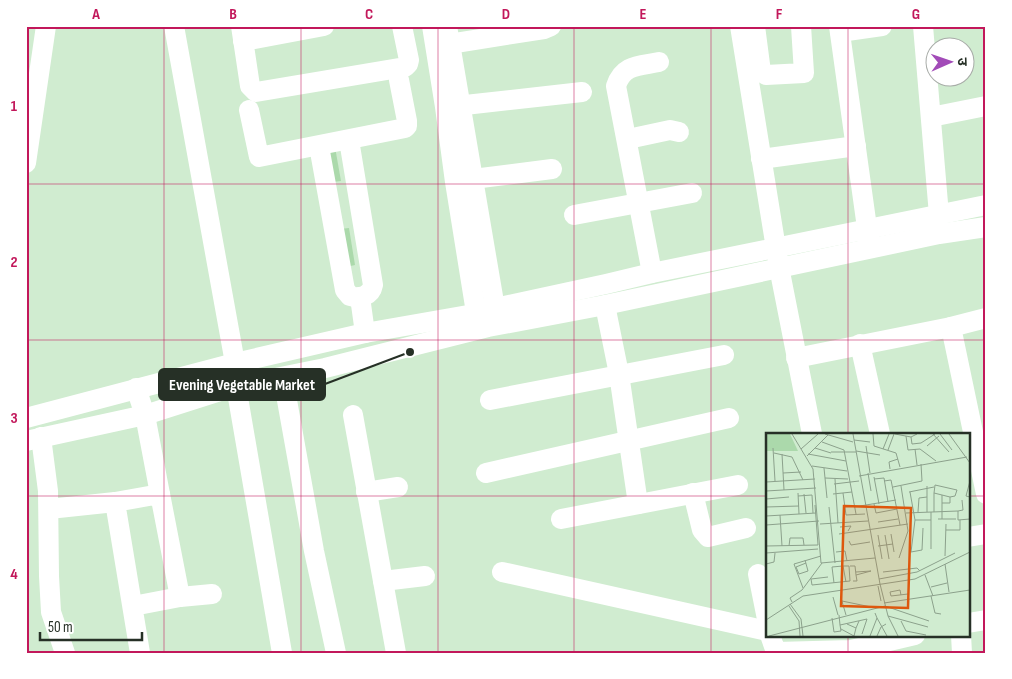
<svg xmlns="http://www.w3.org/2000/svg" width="1012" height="679" font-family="'Sofia Sans Condensed','Noto Sans Devanagari',sans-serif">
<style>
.green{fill:#abd9ab}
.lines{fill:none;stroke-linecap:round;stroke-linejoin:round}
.minor{stroke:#fff;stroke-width:20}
.grid{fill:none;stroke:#c2185b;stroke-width:1;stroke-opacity:0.55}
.inset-road{fill:none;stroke:#8ca18c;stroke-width:1}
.view{fill:#de570d;fill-opacity:0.15;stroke:#de570d;stroke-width:2.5}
.inset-edge{fill:none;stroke:#263026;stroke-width:2.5}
.leader{fill:none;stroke:#263026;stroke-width:2}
.callout-dot{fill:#263026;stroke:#fff;stroke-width:2}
.callout{fill:#263026;stroke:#263026;stroke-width:2}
.callout-label{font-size:16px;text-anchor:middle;font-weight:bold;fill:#fff}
.neatline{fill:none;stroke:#c2185b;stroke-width:2}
.grid-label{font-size:16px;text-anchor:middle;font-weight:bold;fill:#c2185b}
</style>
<rect width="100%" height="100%" fill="#d0ecd0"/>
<g class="green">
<path d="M335 147 341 181 324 183 319 149Z"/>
<path d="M349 228 355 265 337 269 331 230Z"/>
</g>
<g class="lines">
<g class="minor">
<path d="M174 26 235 363 236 386 282 653"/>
<path d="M241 26 250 86 256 92 405 67 408 64 409 60 402 26"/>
<path d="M432 26 445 107 455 182 478 325"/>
<path d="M447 26 497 320"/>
<path d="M740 26 779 267 812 434"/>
<path d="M755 26 761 72 766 75 804 73 801 26"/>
<path d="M839 26 869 242"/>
<path d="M923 26 939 215"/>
<path d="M840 32 882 26"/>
<path d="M243 41 324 26"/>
<path d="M449 44 544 29 551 26"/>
<path d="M447 107 582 92"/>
<path d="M249 110 259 157 405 128 407 126V121L399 80"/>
<path d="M931 117 986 106"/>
<path d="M628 139 670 130 679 132"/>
<path d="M319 146 345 290 350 296C360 299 371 296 373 285L349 140"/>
<path d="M761 159 856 146"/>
<path d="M26 163 46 26"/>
<path d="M473 179 552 169"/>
<path d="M574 215 692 193"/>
<path d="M652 273 616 86C623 64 640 66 659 62"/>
<path d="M360 297 365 333"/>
<path d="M605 305 619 374 638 504"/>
<path d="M986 318 951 327 986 494"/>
<path d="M860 344 880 434"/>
<path d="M796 358 951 327"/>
<path d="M283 378 314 551 336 653"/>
<path d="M136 388 145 415 160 494"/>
<path d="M490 400 724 355"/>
<path d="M353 415 396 653"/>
<path d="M26 418 235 363 365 333 485 312 495 308 606 284 652 273 986 205"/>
<path d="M41 437 48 491 49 576 51 612 65 653"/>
<path d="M26 441 145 415 236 386 325 368 488 327 605 305 939 234 986 227"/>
<path d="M486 473 729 418"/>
<path d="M366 492 398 487"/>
<path d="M693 493 702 530 708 537 746 528"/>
<path d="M49 509 115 502"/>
<path d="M561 519 738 485"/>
<path d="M968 537 986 534"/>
<path d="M502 572 767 631"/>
<path d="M758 574 767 619"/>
<path d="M383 581 425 576"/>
<path d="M180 597 212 594"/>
<path d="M133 606 180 597 160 494 115 502 140 653"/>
<path d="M968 623 986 620"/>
<path d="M770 635 776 652 851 650 915 635"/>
<path d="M961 635 962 653"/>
</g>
</g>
<path class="grid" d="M164 26V653M301 26V653M438 26V653M574 26V653M711 26V653M848 26V434M26 184H986M26 340H986M26 496H767M968 496H986M848 635V653"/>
<g transform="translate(766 433)">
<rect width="204" height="204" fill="#d0ecd0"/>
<path d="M0 1H24L32 18H0Z" fill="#abd9ab"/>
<path class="inset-road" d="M26 1 47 36 55 130 109 125M59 1 87 9M87 1 114 151 122 183 132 203M107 1 108 13 130 20 134 34M129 1 145 4 151 1M167 1 183 19M174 1 186 17M183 1 204 30M140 3 142 17 154 16 170 28M145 4 146 11 155 10 169 1M88 7 104 9M56 9 78 17 90 81M100 13 104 40M161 13 173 3M7 15 9 48M49 15 65 20M35 16 52 1M117 16 123 1M149 16 151 32M122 17 128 1M90 18 114 22M65 19H90M8 20 26 24 37 47M16 21 18 57M42 21 80 28M41 23 62 2M46 33 81 38M58 35 61 65M124 36 123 29 132 26M17 40 35 39M102 40 105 58M93 43 201 24M108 44 113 71M59 45 82 46M69 46 72 90M108 46 118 45 122 69M118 48 125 47 134 92M204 48 200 63 204 64M0 49 49 46M68 51 93 48M127 54 156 48 155 31M0 58 50 55M143 59 168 54M144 59 149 87 145 119 156 117 157 95M32 60 33 81M77 60 80 82 99 81M38 61 40 80M67 61 86 59M176 62V86M32 63 46 62 47 80M0 66 23 64M176 70H184V64L189 63 191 57 169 52 168 60 184 64M108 71 110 80 131 76M49 72 52 112M0 74 33 73M63 74 69 130M88 74 130 67M192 78 197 77 196 67M152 79 153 65 161 64M161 79V53M165 79V116M168 79V60M140 80 192 78V87L204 86M14 82 16 113M0 83 50 80M172 86H190M149 87H165M112 89 132 86M54 91 102 88M0 92 53 88M74 94 85 93 82 98M180 97H194V87M73 101 142 91M125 101 128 119M112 102 116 126M119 102 123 126M83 108 85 112 104 109M0 113 52 112M23 113 24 105H37L38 112M112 113 127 111M70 119 79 118 81 128M0 120 52 116M179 123 180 91M133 125 142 98 135 53M39 127 42 138 33 141 30 134 40 130M0 131 8 129 9 120M179 131 183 159M84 133H89L90 142 91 148H87M90 139 105 138 90 142M117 139 151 135 154 138M159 142 167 163M62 144 45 146 46 152 84 148 83 133H77M113 146 151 139 189 120M68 150 66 134 77 133 80 149M112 153 115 168M165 154 181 150M37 155 28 131 55 123M135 162 134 157 124 159 125 163 142 161M165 163 169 180 175 181M67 164 72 182M75 165 80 182M76 168 105 174M26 169 24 165 36 157 56 130M118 170 204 157V150M24 171 35 186 37 203M23 173 33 188 34 203M73 182 74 192 101 186 96 201M122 183 162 194M66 185 68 199 75 198 74 192M111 185 121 203M0 187 37 163 149 146 204 119M135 188 140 198 160 202M81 191 90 195 93 188M75 196 88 203 90 195M3 203 119 173 163 188M104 203 111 185 109 180M111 203 115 194 120 191"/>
<path class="view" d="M78 73 145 75 142 175 75 173Z"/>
<rect width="204" height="204" class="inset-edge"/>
</g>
<path class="leader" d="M410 352L325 384"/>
<circle class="callout-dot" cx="410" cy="352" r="5"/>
<rect class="callout" x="159" y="369" width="166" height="31" rx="5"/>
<g class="callout-label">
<text x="242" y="390">Evening Vegetable Market</text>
</g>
<rect width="1012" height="679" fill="none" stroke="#ffffff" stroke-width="55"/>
<g transform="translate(950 62) rotate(88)"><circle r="24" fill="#ffffff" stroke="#a8aca8"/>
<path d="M0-4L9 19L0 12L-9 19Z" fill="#a24bb8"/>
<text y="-8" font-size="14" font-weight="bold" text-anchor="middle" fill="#263026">उ</text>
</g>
<path d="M40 632v8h102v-8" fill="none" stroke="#263026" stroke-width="2.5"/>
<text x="48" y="632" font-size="15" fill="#263026" stroke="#ffffff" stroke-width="4" paint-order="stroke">50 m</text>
<rect x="28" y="28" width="956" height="624" class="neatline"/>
<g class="grid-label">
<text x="96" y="19">A</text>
<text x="233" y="19">B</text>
<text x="369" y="19">C</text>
<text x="506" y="19">D</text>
<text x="643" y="19">E</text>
<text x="779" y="19">F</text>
<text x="916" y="19">G</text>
<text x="14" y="111">1</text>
<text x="14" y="267">2</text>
<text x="14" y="423">3</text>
<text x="14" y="579">4</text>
</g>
</svg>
